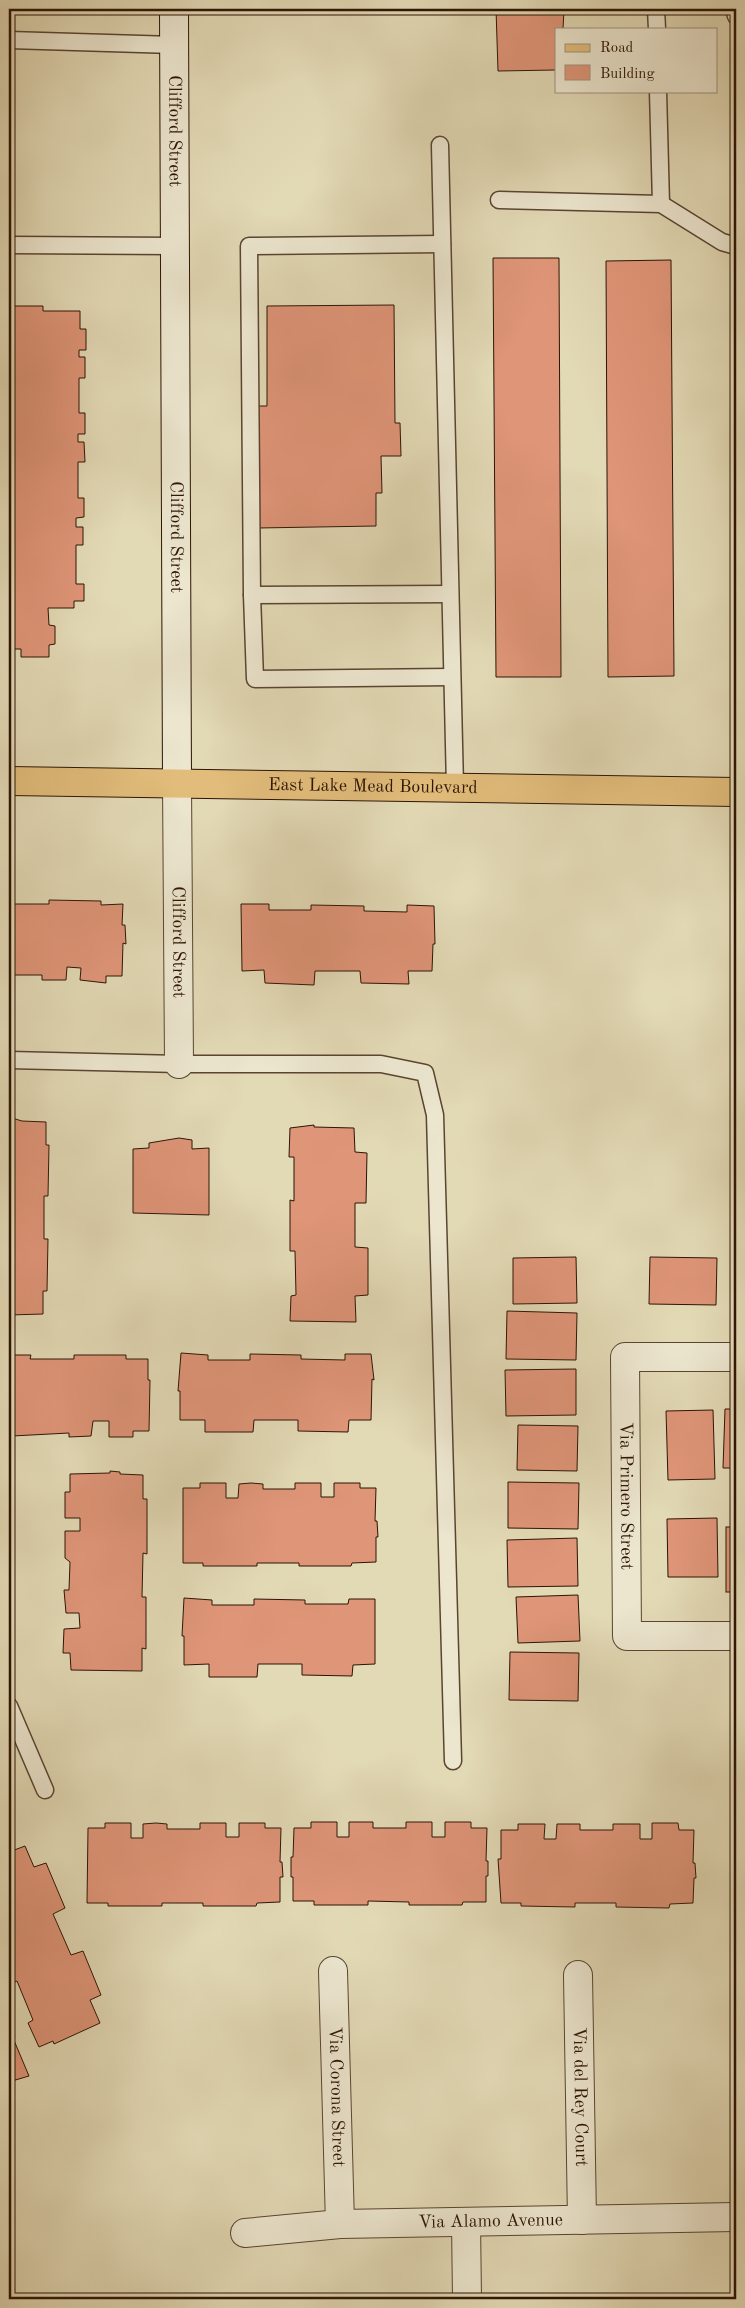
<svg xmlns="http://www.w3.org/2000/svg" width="745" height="2308" font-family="'Old Standard TT',serif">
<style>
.building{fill:#df9578;stroke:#2d1405}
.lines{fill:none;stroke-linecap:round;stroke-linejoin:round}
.lane-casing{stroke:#5a4531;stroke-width:19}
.street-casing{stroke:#5a4531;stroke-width:30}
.secondary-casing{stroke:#2d1405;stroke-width:30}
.primary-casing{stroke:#2d1405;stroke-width:30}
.lane{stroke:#ece6cf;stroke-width:16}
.street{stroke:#ece6cf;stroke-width:28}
.secondary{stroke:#ece6cf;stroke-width:28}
.primary{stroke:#e1bc7a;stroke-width:28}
.labels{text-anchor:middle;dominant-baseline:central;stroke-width:4;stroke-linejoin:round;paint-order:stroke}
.street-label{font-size:18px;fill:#2d1405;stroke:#ece6cf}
</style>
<rect width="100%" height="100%" fill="#e2d9b5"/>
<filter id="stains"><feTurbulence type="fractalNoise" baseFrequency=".004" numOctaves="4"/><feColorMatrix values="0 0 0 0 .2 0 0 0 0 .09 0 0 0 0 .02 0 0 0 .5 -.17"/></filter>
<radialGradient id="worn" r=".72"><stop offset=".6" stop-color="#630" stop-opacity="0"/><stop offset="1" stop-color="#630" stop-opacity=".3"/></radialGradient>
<g class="building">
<path d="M496 9H564L563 29H556V70L498 71Z"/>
<path d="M493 258H559L561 677H496Z"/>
<path d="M671 260 674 676 608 677 606 261Z"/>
<path d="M394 305 395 423H400L401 456H381L382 493H376V526L258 528 257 406H267V306Z"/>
<path d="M9 306H43V311H80V329H86V350H79V357H85V378H79V413H85V434H78V442H84L85 462H78V498H84V517L76 518V527H83V545H76V584H84V601H74V608H48L49 625 55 626V644L49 645V657H21V649H9Z"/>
<path d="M49 900 101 901V905L123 904 122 925H125L126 944 123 943 122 976H106V983L80 980 81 968 67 967 66 980H42V975H10L9 980V904H49Z"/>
<path d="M241 904H269V910H311V905L364 906V911L407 912V905L434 906 435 944H433L432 971H408L409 984 361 983 360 971H315L314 985 265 983 264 970 242 971Z"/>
<path d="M12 1118 22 1121 46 1122V1145H49L48 1196H44V1239H48L47 1291H43V1314L9 1315V1120Z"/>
<path d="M314 1125V1127L354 1128 355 1152 367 1153 366 1203H355V1247L368 1248V1295L355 1296 356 1322 290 1321 291 1296 296 1295 295 1251H290V1200L294 1201V1157H289L290 1128Z"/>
<path d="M179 1138 192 1140V1149L209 1148V1215L133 1213V1149L149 1148V1143Z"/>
<path d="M576 1257 577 1303 513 1304V1258Z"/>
<path d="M650 1257 717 1258 716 1305 649 1304Z"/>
<path d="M507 1311 577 1313 576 1360 506 1359Z"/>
<path d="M181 1353 208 1355V1360H250V1354L301 1355V1359L345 1360V1354H371L374 1380 372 1379 371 1420H349L348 1432 298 1431V1420H254L253 1432H205V1420H180V1391H178Z"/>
<path d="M9 1355H31L30 1359H74V1355H126V1359H148V1380H150L149 1431H133V1437H109V1421H93L91 1436 69 1437V1433L12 1436V1423H9Z"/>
<path d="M576 1369V1415L506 1416 505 1370Z"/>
<path d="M725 1409H736V1468H723Z"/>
<path d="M713 1410 715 1479 668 1480 666 1411Z"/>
<path d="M518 1425 578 1426 577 1471 517 1470Z"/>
<path d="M110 1471 120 1472V1474L143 1475V1499H147V1554L143 1553 142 1597H146V1649L142 1648V1671L71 1670 70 1653H63L64 1629 80 1628 79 1613H66L64 1590H69L70 1562 65 1558V1531H80V1518H65V1492H70V1474L110 1473Z"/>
<path d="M508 1482 579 1483 578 1529 508 1528Z"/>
<path d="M200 1483H226V1498H238L239 1484 251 1483 263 1484V1489H295V1483H321V1497H334V1483H360V1488H376L375 1521H377L378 1537H376V1562L352 1563 351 1566H299V1563H257V1566H203V1563H183V1488H200Z"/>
<path d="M717 1518 718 1577H668L667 1519Z"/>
<rect x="726" y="1527" width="10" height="65"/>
<path d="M577 1538 578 1586 508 1587 507 1540Z"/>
<path d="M578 1595 580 1641 518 1643 516 1597Z"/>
<path d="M184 1598 212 1600V1605H254V1599L305 1600V1604H348L349 1599H375V1664L353 1665 352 1676 302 1675V1664H258L257 1677H209V1664L184 1665V1636H182Z"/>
<path d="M510 1652 579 1653 578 1701 509 1700Z"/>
<path d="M311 1822H337V1837H349V1822H373V1828H406V1822H432V1837H445V1822H471V1828H487L486 1861H488V1876H486V1902H463L462 1905H409V1902L368 1901V1905H314V1901H293V1877H291V1857H293L294 1828H311Z"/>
<path d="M105 1823H131V1838H143V1824L156 1823 167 1824V1829H200V1823H226V1837H239V1823H265V1828H281L280 1862H282L283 1877H280V1902L257 1903 256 1906H203V1903H162V1906H108V1903H87L88 1828H105Z"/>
<path d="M652 1823H678L679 1830H694L693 1863H695L696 1878H694L693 1903 670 1904 669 1908 616 1907V1903H575V1907L521 1906V1903H501L498 1859H501V1830H518V1824H545L544 1839H556L557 1824H580V1830H613V1824H640V1839H652Z"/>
<path d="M25 1846 34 1867 46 1863 65 1908 53 1914 71 1955 83 1951 101 1995 90 2000 100 2023 54 2044 53 2041 39 2047 28 2023 33 2020 17 1981 12 1983 9 1976V1852Z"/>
<path d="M9 2027 15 2037 13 2038 29 2076 12 2081 14 2087 9 2090Z"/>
</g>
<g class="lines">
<g class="lane-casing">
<g id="lane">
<path d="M656 9 657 29"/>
<path d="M734 9 736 16"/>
<path d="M9 40 174 45"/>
<path d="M658 91 661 204"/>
<path d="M440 145 455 787"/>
<path d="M499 200 661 204 722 242 736 246"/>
<path d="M442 244 249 246 252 595 450 594"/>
<path d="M9 245 175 246"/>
<path d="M252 595 255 679 452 677"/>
<path d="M9 1060 179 1064H381L425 1073 435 1115 453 1761"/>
<path d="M9 1706 45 1790"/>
</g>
</g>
<g class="street-casing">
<g id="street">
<path id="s1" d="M177 783 179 1064"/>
<path id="s2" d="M736 1357H625L627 1636H736"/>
<path id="s3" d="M333 1971 340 2224"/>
<path id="s4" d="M578 1975 582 2220"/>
<path d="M466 2222 467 2299"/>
<path id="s5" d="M245 2233 340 2224 736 2217"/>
</g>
</g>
<g class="secondary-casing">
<g id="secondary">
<path id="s6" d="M174 9 177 783"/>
</g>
</g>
<g class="primary-casing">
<g id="primary">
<path id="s7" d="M9 781 736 792"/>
</g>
</g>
<use href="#lane" class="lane"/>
<use href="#street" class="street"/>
<use href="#secondary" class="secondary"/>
<use href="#primary" class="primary"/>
</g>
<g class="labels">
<g class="street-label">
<text stroke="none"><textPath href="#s6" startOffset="122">Clifford Street</textPath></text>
<text stroke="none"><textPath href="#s6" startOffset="528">Clifford Street</textPath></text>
<text stroke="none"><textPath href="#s7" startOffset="364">East Lake Mead Boulevard</textPath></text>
<text stroke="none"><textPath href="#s1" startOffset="159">Clifford Street</textPath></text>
<text stroke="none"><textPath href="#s2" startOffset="250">Via Primero Street</textPath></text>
<text stroke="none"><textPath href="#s3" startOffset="126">Via Corona Street</textPath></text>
<text stroke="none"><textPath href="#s4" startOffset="122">Via del Rey Court</textPath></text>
<text stroke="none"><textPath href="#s5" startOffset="246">Via Alamo Avenue</textPath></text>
</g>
</g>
<rect width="745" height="2308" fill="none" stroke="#e2d9b5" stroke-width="30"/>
<rect x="10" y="10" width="725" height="2288" fill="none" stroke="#2d1405" stroke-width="2.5"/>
<rect x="15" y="15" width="715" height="2278" fill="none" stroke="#2d1405"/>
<rect x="555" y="28" width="162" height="65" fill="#ece6cf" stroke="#a0927e"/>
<rect x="565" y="44" width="25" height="8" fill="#e1bc7a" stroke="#a0927e"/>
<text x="600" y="52" font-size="15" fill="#2d1405">Road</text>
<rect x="565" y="65" width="25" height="15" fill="#df9578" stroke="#a0927e"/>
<text x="600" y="78" font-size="15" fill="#2d1405">Building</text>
<rect width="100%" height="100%" filter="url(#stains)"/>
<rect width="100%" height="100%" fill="url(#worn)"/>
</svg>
